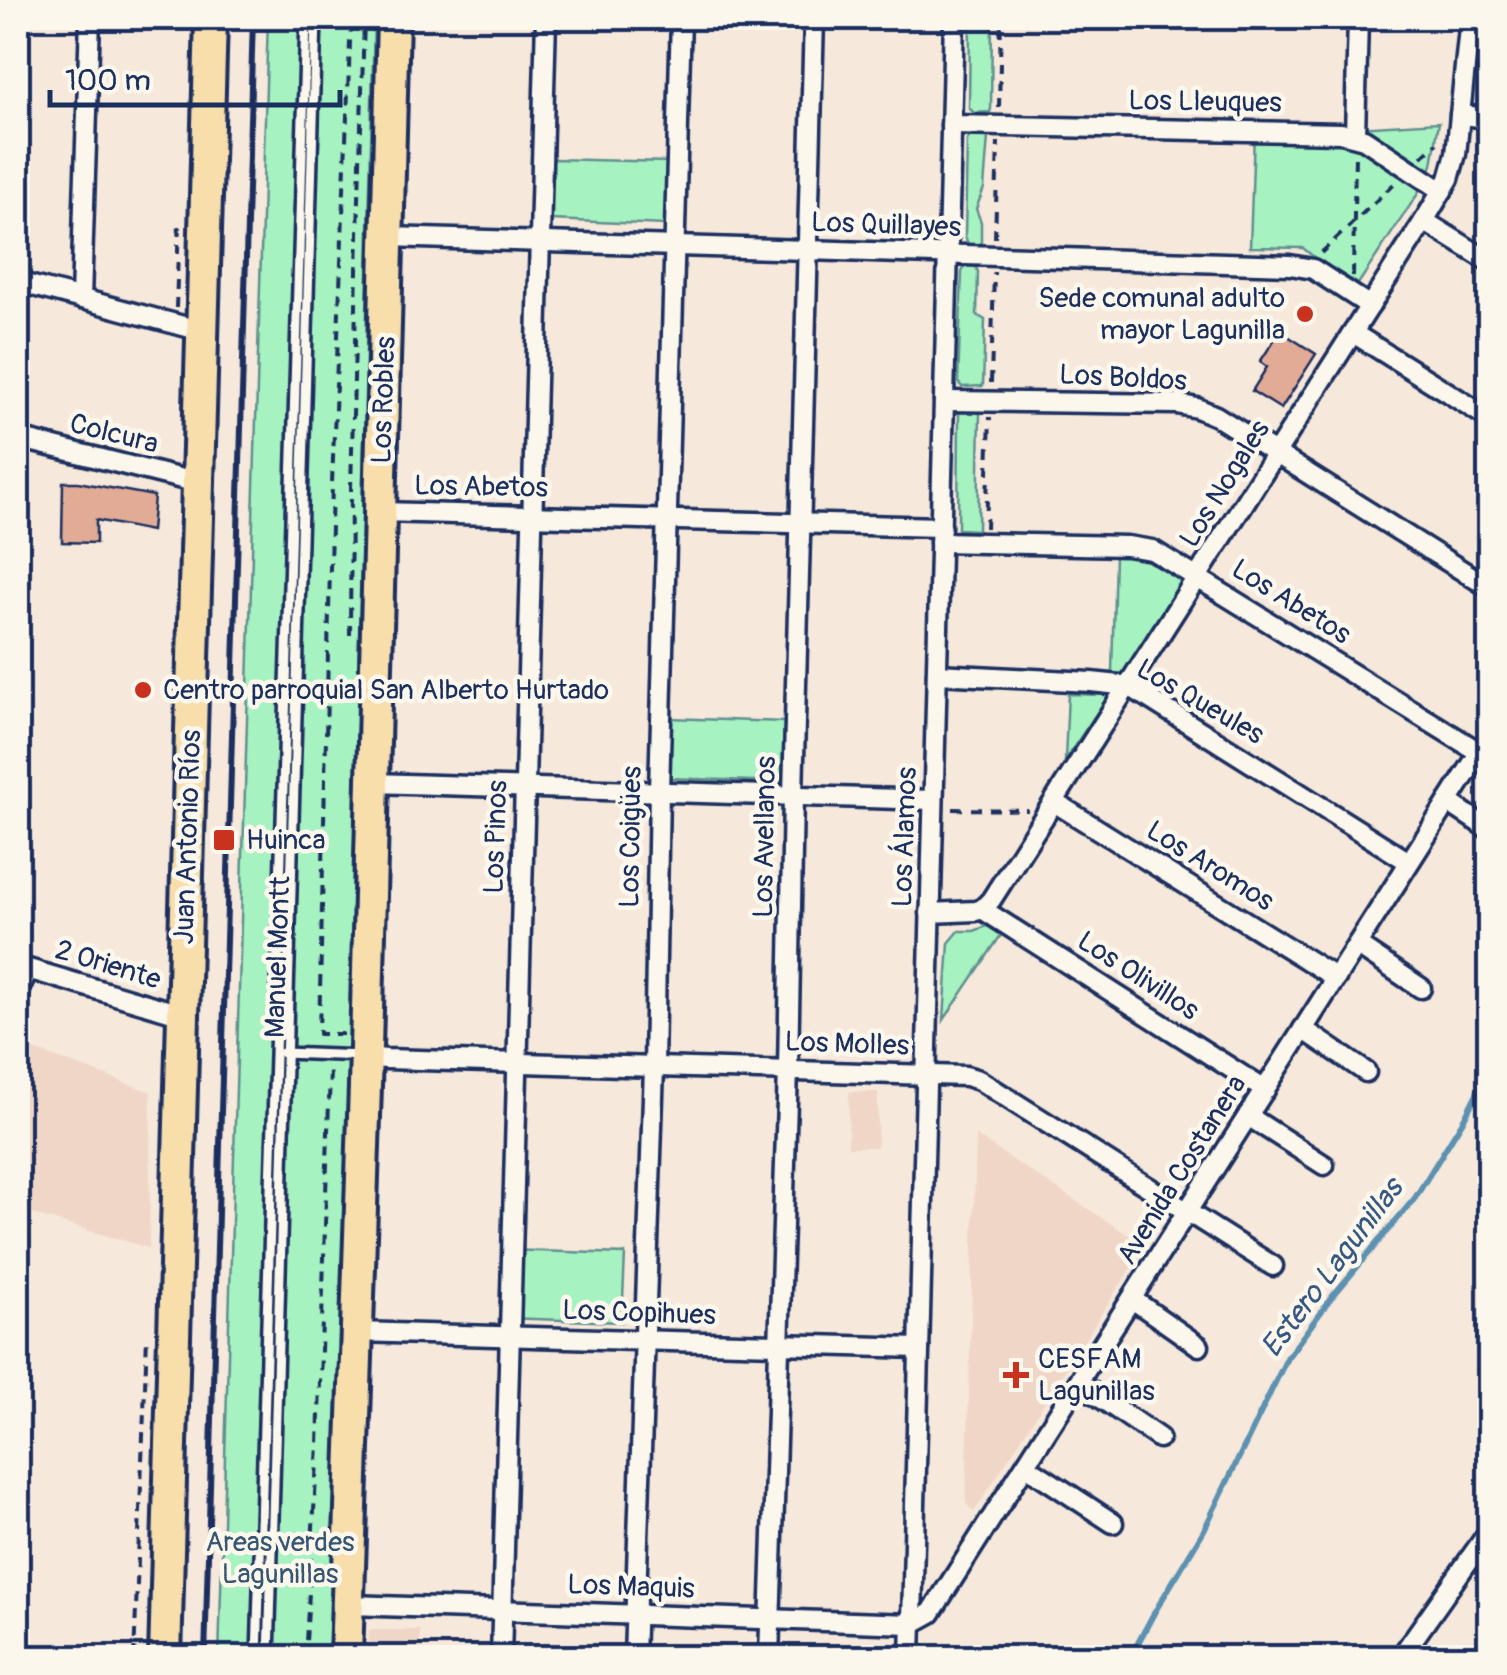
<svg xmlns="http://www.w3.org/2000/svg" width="1507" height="1675" font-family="Pangolin,sans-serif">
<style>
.built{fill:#f0d6c6}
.green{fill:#a7f2c1;stroke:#619090;stroke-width:2.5}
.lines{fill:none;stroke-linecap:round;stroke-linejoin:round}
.stream{stroke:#5c91b1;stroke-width:6}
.building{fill:#e1ab96;stroke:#1b2f5e;stroke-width:2.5}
.lane-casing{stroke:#1b2f5e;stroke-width:16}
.street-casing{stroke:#1b2f5e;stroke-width:25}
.primary-casing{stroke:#1b2f5e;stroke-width:38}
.path{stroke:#1b2f5e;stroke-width:4;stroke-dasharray:10 8;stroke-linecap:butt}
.lane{stroke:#fbf7ec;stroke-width:9}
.street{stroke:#fbf7ec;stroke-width:18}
.primary{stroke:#f8deab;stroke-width:30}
.rail{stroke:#1b2f5e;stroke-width:6}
.poi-dot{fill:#c8321e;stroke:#fbf7ec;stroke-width:4}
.labels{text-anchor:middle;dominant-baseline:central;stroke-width:9;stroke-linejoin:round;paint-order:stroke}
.street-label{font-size:28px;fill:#1b2f5e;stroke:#fbf7ec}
.poi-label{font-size:28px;fill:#1b2f5e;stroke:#fbf7ec;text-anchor:start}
.park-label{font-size:28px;fill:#375672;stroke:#fbf7ec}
.water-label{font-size:30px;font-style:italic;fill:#365881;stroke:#fbf7ec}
</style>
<rect width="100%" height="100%" fill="#f6e8db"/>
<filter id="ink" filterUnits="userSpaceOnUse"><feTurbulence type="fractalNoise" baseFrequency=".01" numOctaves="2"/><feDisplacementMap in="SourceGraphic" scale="20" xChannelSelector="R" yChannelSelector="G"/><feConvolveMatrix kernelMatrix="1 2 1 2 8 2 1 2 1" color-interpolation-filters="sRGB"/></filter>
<g filter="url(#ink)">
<g class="built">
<path d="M18 1044 151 1092 149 1248 18 1210Z"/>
<path d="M849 1092H878L877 1147H848Z"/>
<path d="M976 1136 1145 1246 974 1512 966 1504Z"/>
<path d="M369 1630H420L419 1657H368Z"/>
</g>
<g class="green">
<path d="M268 18H374L335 1657 219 1658Z"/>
<path d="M970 18H992L991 109 990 112 974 113 969 108Z"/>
<path d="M1439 122 1432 165 1423 186 1358 284 1315 258 1303 248 1250 247 1254 133Z"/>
<path d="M973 133 984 134 988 137 984 188 976 209 981 222V246L969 247 965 236 967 140Z"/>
<path d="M552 159 668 162 665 225 552 220Z"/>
<path d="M965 266 976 267 978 272 977 315 985 320 983 386 962 387 958 382 962 272Z"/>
<path d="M964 410 980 411 978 530 958 529 959 413Z"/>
<path d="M1115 554 1139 555 1185 576 1124 674H1112Z"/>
<path d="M1068 694 1109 695 1065 760Z"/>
<path d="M669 718 784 722 782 782 667 778Z"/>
<path d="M987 926 1001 935 944 1020 949 943 959 931H974Z"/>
<path d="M506 1250 625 1254 622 1322 504 1318Z"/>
</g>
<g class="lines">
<path class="stream" d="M1130 1658 1154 1613 1204 1530 1287 1358 1332 1297 1415 1198 1465 1117 1490 1067"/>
</g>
<g class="building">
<path d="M1280 331 1316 354 1281 409 1252 391 1267 367 1260 362Z"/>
<path d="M63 482H78L154 496 151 531 96 520V543L62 542Z"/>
</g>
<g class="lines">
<g class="lane-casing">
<g id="lane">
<path d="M283 1053 363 1056"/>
<path d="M257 1658 306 18"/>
<path d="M269 1658 316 18"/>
</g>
</g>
<g class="street-casing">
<g id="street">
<path d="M1460 115 1490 118"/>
<path d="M951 125 1341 133 1364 139 1442 191"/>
<path d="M1355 135 1358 18"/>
<path d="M1424 221 1490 262"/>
<path d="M388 237 1290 265 1313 269 1370 306"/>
<path d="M18 282 202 331"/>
<path d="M81 299 90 18"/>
<path d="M1353 333 1490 419"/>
<path d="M944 401 1177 404 1197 408 1216 416 1490 588"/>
<path d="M18 438 198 483"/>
<path d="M380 512 941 527"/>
<path d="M940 542 1127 546 1152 550 1479 752"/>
<path d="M937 674 1091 682 1129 686 1409 862"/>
<path d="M373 783 933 800"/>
<path d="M1054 802 1336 978"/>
<path d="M1448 802 1490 830"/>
<path d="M982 909 1265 1090"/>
<path d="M930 913 976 911 982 909 991 900 1424 221 1449 179 1456 154 1470 18"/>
<path d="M1357 945 1421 988"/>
<path d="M18 966 183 1015"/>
<path d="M18 996 27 969"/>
<path d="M1303 1029 1366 1072"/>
<path d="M365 1057 386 1059 966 1076 979 1080 1273 1266"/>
<path d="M1248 1116 1324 1165"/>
<path d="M1132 1299 1199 1346"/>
<path d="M357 1332 919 1348"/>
<path d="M1079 1383 1159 1438"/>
<path d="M1026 1466 1113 1523"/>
<path d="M350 1605 911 1624 931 1613 1490 736"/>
<path d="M501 1658 546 18"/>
<path d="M634 1658 654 1067 659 791 681 18"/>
<path d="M769 1658 788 1070 793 795 814 18"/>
<path d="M911 1658 954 18"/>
<path d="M1400 1658 1490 1530"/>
</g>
</g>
<g class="primary-casing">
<g id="primary">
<path d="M165 1658 211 18"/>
<path d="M346 1658 365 1086 393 18"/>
</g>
</g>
<g class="path">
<path d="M999 108 1001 18"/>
<path d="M1422 157 1437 143"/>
<path d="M995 238 998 142"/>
<path d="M1321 253 1397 181"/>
<path d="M1353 276 1355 155"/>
<path d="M176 308 179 222"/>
<path d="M991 383 994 272"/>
<path d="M986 528 990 417"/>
<path d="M350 635 351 487 364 18"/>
<path d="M953 809 1028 810"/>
<path d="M341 1036V1034H319L332 483 351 18"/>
<path d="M134 1658 147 1337"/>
<path d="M305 1658 318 1445 330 1070"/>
</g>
<use href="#lane" class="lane"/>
<use href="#street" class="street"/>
<use href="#primary" class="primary"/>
<path class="rail" d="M205 1658 253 18"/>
</g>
</g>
<g class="poi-dot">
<circle cx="1305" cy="314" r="10"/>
<circle cx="143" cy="690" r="10"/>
<rect x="212" y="828" width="24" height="24" rx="5"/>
<path d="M1011 1360h10v10h10v10h-10v10h-10v-10h-10v-10h10z"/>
</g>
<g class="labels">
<g class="street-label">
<text transform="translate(1205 102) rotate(1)">Los Lleuques</text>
<text transform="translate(886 225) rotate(2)">Los Quillayes</text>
<text transform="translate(1123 378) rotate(3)">Los Boldos</text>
<text transform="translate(384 400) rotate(-88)">Los Robles</text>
<text transform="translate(114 434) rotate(14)">Colcura</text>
<text transform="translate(1225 484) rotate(-58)">Los Nogales</text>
<text transform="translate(481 487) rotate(1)">Los Abetos</text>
<text transform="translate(1291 602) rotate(32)">Los Abetos</text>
<text transform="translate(1200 702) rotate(30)">Los Queules</text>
<text transform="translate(188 837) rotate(-88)">Juan Antonio Ríos</text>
<text transform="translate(496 837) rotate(-88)">Los Pinos</text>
<text transform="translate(631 837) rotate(-89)">Los Coigües</text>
<text transform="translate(765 837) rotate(-89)">Los Avellanos</text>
<text transform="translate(905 837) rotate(-88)">Los Álamos</text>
<text transform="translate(1210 866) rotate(32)">Los Aromos</text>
<text transform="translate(278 957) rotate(-88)">Manuel Montt</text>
<text transform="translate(108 965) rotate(17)">2 Oriente</text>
<text transform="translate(1138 976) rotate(33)">Los Olivillos</text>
<text transform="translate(847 1044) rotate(2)">Los Molles</text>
<text transform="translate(1182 1170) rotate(-58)">Avenida Costanera</text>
<text transform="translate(639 1313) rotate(2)">Los Copihues</text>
<text transform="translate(631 1587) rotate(2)">Los Maquis</text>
</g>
<g class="poi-label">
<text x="1285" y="298" text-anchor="end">Sede comunal adulto<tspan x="1285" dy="32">mayor Lagunilla</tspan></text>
<text x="163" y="690">Centro parroquial San Alberto Hurtado</text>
<text x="246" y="840">Huinca</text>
<text x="1038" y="1359">CESFAM<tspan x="1038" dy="32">Lagunillas</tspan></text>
</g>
<g class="park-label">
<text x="280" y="1542">Areas verdes<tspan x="280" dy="32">Lagunillas</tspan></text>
</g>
<g class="water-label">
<text transform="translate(1332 1268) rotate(-53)">Estero Lagunillas</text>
</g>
</g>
<rect width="1507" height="1675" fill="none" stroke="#fbf7ec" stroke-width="60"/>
<rect x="30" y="30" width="1447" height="1615" fill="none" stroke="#1b2f5e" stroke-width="4" filter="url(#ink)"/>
<path d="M50 90v15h290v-15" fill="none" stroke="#1b2f5e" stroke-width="5"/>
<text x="65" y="90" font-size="30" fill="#1b2f5e" stroke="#fbf7ec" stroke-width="8" paint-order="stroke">100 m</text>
</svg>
